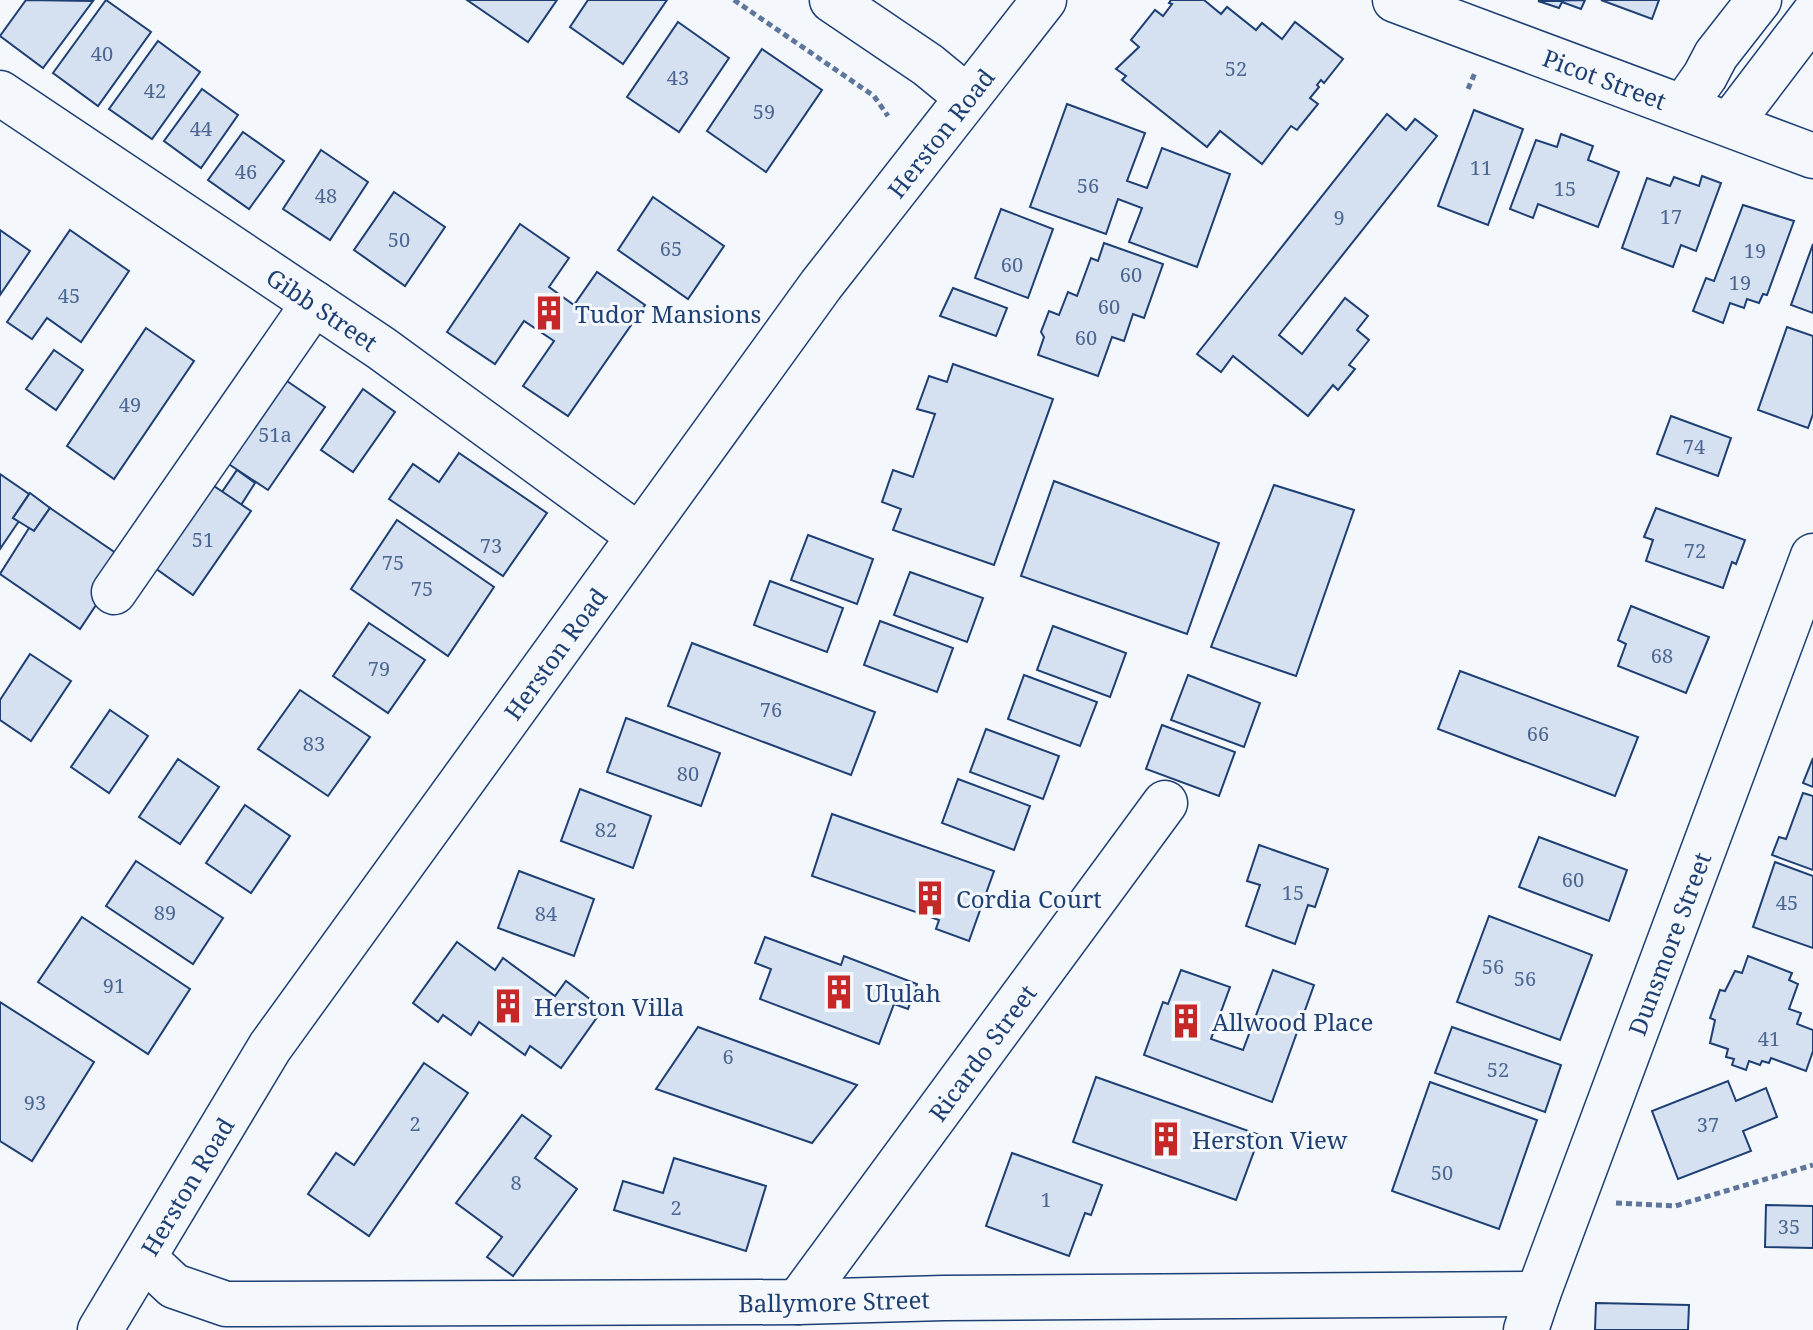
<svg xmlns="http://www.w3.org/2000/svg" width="1813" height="1330" font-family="'Noto Serif',serif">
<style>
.building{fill:#d5e0f0;stroke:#1d3f73;stroke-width:2}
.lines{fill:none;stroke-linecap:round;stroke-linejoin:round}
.minor-casing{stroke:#1d3f73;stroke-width:47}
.major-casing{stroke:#1d3f73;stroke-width:47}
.path{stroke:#5e769c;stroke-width:5;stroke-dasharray:6 4;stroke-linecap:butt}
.minor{stroke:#f4f7fb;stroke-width:44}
.major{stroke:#f4f7fb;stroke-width:44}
.labels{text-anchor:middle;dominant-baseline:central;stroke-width:6;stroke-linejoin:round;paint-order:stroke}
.number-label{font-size:20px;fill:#4b6792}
.street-label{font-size:24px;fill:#1d3f73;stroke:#f4f7fb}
.poi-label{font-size:24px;fill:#1d3f73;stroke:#f4f7fb;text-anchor:start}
</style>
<rect width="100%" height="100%" fill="#f4f7fb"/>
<g class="building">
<path d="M26 0 93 1 43 68 0 36Z"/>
<path d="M106 0 151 32 98 106 53 73Z"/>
<path d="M467 0H557L528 42Z"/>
<path d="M588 0H667L623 64 570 27Z"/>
<path d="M1171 0H1204L1221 14 1227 7 1256 30 1262 23 1282 39 1295 22 1343 59 1324 83 1321 80 1317 85 1319 87 1310 98 1318 104 1297 130 1291 126 1262 164 1220 131 1207 147 1122 80 1126 76 1116 69 1139 47 1131 40 1155 10 1163 16 1172 4 1169 3Z"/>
<path d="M1585 0 1581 9 1562 2 1559 8 1538 1Z"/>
<path d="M1601 0H1659L1652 19Z"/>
<path d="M678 22 729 58 679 132 627 97Z"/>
<path d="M158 41 200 72 152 139 109 109Z"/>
<path d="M762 49 822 90 766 172 707 131Z"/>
<path d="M202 89 238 115 201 168 164 141Z"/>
<path d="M1067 104 1145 133 1127 181 1147 188 1162 148 1230 174 1197 267 1129 242 1142 208 1118 199 1106 234 1030 207Z"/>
<path d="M1474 110 1523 129 1488 225 1438 206Z"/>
<path d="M1387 114 1406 130 1415 119 1437 136 1279 335 1302 354 1345 298 1368 316 1357 330 1369 340 1349 365 1355 369 1338 390 1333 385 1308 416 1233 356 1221 372 1197 354Z"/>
<path d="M243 132 284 161 249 209 208 180Z"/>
<path d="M1561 134 1593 146 1588 160 1619 172 1598 227 1538 204 1533 218 1510 209 1536 140 1557 147Z"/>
<path d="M321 150 368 182 330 240 283 209Z"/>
<path d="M1702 176 1721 183 1696 251 1681 245 1673 267 1622 248 1647 178 1670 186 1674 177 1699 186Z"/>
<path d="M394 192 445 227 405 286 354 250Z"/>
<path d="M653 197 724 246 688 299 618 250Z"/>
<path d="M1743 205 1794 221 1767 295 1763 294 1759 303 1747 299 1744 308 1730 303 1723 323 1693 311 1706 278 1714 281Z"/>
<path d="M1001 209 1053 229 1028 298 975 278Z"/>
<path d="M520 224 569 258 549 287 574 305 597 272 645 305 568 416 523 386 554 341 524 321 495 364 447 332Z"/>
<path d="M0 230 30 251 0 295Z"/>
<path d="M70 230 129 271 81 342 47 318 32 339 7 322Z"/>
<path d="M1104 243 1163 264 1144 318 1133 314 1124 341 1112 337 1098 376 1038 355 1044 337 1041 332 1049 311 1059 315 1068 292 1077 296 1091 258 1098 261Z"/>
<path d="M1813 244V313L1791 305Z"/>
<path d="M953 288 1007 308 996 336 940 316Z"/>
<path d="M1787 327 1813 336V414L1808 428 1758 410Z"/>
<path d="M146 328 194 361 114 479 67 446Z"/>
<path d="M54 350 83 370 56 410 26 389Z"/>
<path d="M953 364 1053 399 994 565 893 530 901 509 882 502 893 470 913 477 935 414 917 409 929 376 947 382Z"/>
<path d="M281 377 325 407 268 490 224 461Z"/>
<path d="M363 389 395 412 353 472 321 450Z"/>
<path d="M1671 416 1731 438 1718 476 1657 454Z"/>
<path d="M459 453 547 513 503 576 389 499 413 464 439 482Z"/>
<path d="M237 470 255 483 241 505 222 492Z"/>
<path d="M0 474 29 494 13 518 19 521 0 549Z"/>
<path d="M1054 481 1219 543 1187 634 1021 576Z"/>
<path d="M211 484 251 511 193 595 155 568Z"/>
<path d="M1274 485 1354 510 1296 676 1211 647Z"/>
<path d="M30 493 50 508 34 531 13 518Z"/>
<path d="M50 508 126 560 80 629 0 574 29 528 34 531Z"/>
<path d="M1656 508 1745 540 1736 564 1732 562 1723 588 1646 561 1653 540 1644 537Z"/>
<path d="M397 520 494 587 448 656 351 589Z"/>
<path d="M808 535 873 559 857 604 791 580Z"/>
<path d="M910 572 983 598 967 642 894 615Z"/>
<path d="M770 581 843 608 827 652 754 625Z"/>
<path d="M1631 606 1709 637 1686 693 1618 666 1626 644 1618 640Z"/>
<path d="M880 621 953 648 937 692 864 665Z"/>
<path d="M369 623 425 660 388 713 333 676Z"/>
<path d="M1053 626 1126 653 1110 697 1037 670Z"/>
<path d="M692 643 875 712 851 775 668 706Z"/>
<path d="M30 654 71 681 31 741 0 720V700Z"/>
<path d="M1460 671 1638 737 1615 796 1438 729Z"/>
<path d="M1024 675 1097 702 1080 746 1008 719Z"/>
<path d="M1188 675 1260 703 1244 747 1171 720Z"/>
<path d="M300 690 370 737 328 796 258 749Z"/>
<path d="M110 710 148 736 109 793 71 767Z"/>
<path d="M626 718 720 753 701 806 607 772Z"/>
<path d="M1162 725 1235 752 1219 796 1146 769Z"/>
<path d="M986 729 1059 756 1043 799 970 772Z"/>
<path d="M1813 758V787L1803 783Z"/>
<path d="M178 759 219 787 180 844 139 817Z"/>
<path d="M958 779 1030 806 1014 850 942 823Z"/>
<path d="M580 789 651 816 633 868 561 841Z"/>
<path d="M1803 793 1813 796V870L1772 855 1779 837 1786 839Z"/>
<path d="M245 805 290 836 251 893 206 863Z"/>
<path d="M832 814 994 871 969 941 936 929 939 920 812 876Z"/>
<path d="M1539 837 1627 870 1609 921 1519 887Z"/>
<path d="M1259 845 1328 869 1315 907 1308 905 1295 944 1246 926 1260 885 1247 881Z"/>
<path d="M136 861 223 918 193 964 106 906Z"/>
<path d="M1775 862 1813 876V948L1753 927Z"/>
<path d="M519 871 594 899 574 956 498 928Z"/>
<path d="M1489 916 1592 955 1560 1040 1457 1002Z"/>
<path d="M82 917 190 989 148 1054 38 982Z"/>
<path d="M765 937 841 965 844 956 917 984 908 1009 894 1004 879 1044 760 999 771 969 755 963Z"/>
<path d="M457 942 495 970 503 958 555 996 566 981 603 1009 561 1068 530 1046 525 1055 479 1022 471 1035 443 1015 438 1022 413 1003Z"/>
<path d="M1748 956 1792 973 1789 980 1798 984 1789 1009 1801 1013 1797 1024 1813 1030V1051L1806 1071 1771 1058 1769 1063 1762 1061 1760 1065 1749 1061 1746 1070 1732 1065 1734 1059 1726 1057 1728 1049 1710 1043 1715 1020 1710 1018 1720 990 1725 991 1735 971 1742 973Z"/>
<path d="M1181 970 1230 987 1211 1039 1243 1050 1273 970 1314 985 1272 1102 1144 1055 1163 1002 1168 1004Z"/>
<path d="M0 1002 94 1062 32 1161 0 1141Z"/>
<path d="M698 1027 857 1085 812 1143 656 1089Z"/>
<path d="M1452 1027 1561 1065 1545 1112 1435 1073Z"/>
<path d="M424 1063 468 1093 369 1236 308 1194 336 1153 354 1165Z"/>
<path d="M1096 1077 1260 1135 1236 1200 1073 1142Z"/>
<path d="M1728 1081 1736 1101 1766 1088 1777 1117 1743 1131 1751 1151 1678 1179 1652 1111Z"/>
<path d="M1430 1082 1537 1120 1499 1229 1392 1191Z"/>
<path d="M522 1115 551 1136 535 1158 577 1189 513 1276 487 1257 502 1237 456 1203Z"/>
<path d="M1012 1153 1102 1185 1091 1215 1085 1213 1069 1256 986 1226Z"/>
<path d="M674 1158 766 1186 746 1251 614 1210 623 1181 663 1193Z"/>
<path d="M1766 1205 1813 1206V1248L1765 1247Z"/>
<path d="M1596 1303 1689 1305 1688 1330H1595Z"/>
</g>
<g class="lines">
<g class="minor-casing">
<g id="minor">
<path d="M832 0 928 65 967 97"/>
<path id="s1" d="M1395 0 1813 156"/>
<path id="s2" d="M0 93 381 348 639 536"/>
<path d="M1683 107 1705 76 1716 55 1759 0"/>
<path d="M1730 124 1813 15"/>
<path d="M114 592 314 303"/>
<path id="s3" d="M144 1258 174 1286 226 1304 798 1302 944 1298 1538 1294"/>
<path id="s4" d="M798 1302 1165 803"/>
<path id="s5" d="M1526 1330 1538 1294 1813 556"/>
</g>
</g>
<g class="major-casing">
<g id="major">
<path id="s6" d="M100 1330 270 1047 821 285 1044 0"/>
</g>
</g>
<g class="path">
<path d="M734 0 874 96 888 116"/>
<path d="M1468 89 1475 73"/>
<path d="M1616 1203 1675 1206 1813 1165"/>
</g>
<use href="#minor" class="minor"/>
<use href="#major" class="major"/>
</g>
<defs>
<g id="building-bare" transform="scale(2.76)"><path d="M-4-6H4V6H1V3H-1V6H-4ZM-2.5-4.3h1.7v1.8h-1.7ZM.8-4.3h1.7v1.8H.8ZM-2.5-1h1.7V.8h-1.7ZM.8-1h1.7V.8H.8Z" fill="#c62828" stroke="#f4f7fb" stroke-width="2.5" paint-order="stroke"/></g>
</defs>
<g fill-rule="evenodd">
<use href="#building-bare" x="549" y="313"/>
<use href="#building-bare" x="930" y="898"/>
<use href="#building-bare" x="839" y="992"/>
<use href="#building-bare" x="508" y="1006"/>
<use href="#building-bare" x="1186" y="1021"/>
<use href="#building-bare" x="1166" y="1139"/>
</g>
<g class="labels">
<g class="number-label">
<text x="102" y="53">40</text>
<text x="1236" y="68">52</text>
<text x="678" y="77">43</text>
<text x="155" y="90">42</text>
<text x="764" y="111">59</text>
<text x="201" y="128">44</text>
<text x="1481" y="167">11</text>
<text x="246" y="171">46</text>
<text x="1088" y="185">56</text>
<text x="1565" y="188">15</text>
<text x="326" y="195">48</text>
<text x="1671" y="216">17</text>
<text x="1339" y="217">9</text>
<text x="399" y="239">50</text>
<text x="671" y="248">65</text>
<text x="1755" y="250">19</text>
<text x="1012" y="264">60</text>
<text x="1131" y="274">60</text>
<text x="1740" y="282">19</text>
<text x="69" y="295">45</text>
<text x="1109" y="306">60</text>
<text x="1086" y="337">60</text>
<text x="130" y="404">49</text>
<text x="275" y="434">51a</text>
<text x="1694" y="446">74</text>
<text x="203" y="539">51</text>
<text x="491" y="545">73</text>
<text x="1695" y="550">72</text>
<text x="393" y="562">75</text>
<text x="422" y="588">75</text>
<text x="1662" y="655">68</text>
<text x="379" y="668">79</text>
<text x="771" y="709">76</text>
<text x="1538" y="733">66</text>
<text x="314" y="743">83</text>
<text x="688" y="773">80</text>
<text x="606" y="829">82</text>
<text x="1573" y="879">60</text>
<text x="1293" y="892">15</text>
<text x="1787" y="902">45</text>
<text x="165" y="912">89</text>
<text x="546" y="913">84</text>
<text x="1493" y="966">56</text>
<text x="1525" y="978">56</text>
<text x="114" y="985">91</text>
<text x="1769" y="1038">41</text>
<text x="728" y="1056">6</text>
<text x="1498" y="1069">52</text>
<text x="35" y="1102">93</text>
<text x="415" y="1123">2</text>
<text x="1708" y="1124">37</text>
<text x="1442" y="1172">50</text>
<text x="516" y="1182">8</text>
<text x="1046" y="1199">1</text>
<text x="676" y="1207">2</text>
<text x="1789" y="1226">35</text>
</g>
<g class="street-label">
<text stroke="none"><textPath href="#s1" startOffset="224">Picot Street</textPath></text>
<text stroke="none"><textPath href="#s6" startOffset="1464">Herston Road</textPath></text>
<text stroke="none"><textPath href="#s2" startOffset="388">Gibb Street</textPath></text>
<text stroke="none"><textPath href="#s6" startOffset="816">Herston Road</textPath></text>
<text stroke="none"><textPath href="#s5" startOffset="412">Dunsmore Street</textPath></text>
<text stroke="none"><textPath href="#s4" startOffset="310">Ricardo Street</textPath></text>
<text stroke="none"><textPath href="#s6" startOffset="168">Herston Road</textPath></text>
<text stroke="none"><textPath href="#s3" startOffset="704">Ballymore Street</textPath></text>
</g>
<g class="poi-label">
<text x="575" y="313">Tudor Mansions</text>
<text x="956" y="898">Cordia Court</text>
<text x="865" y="992">Ululah</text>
<text x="534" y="1006">Herston Villa</text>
<text x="1212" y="1021">Allwood Place</text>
<text x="1192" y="1139">Herston View</text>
</g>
</g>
</svg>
